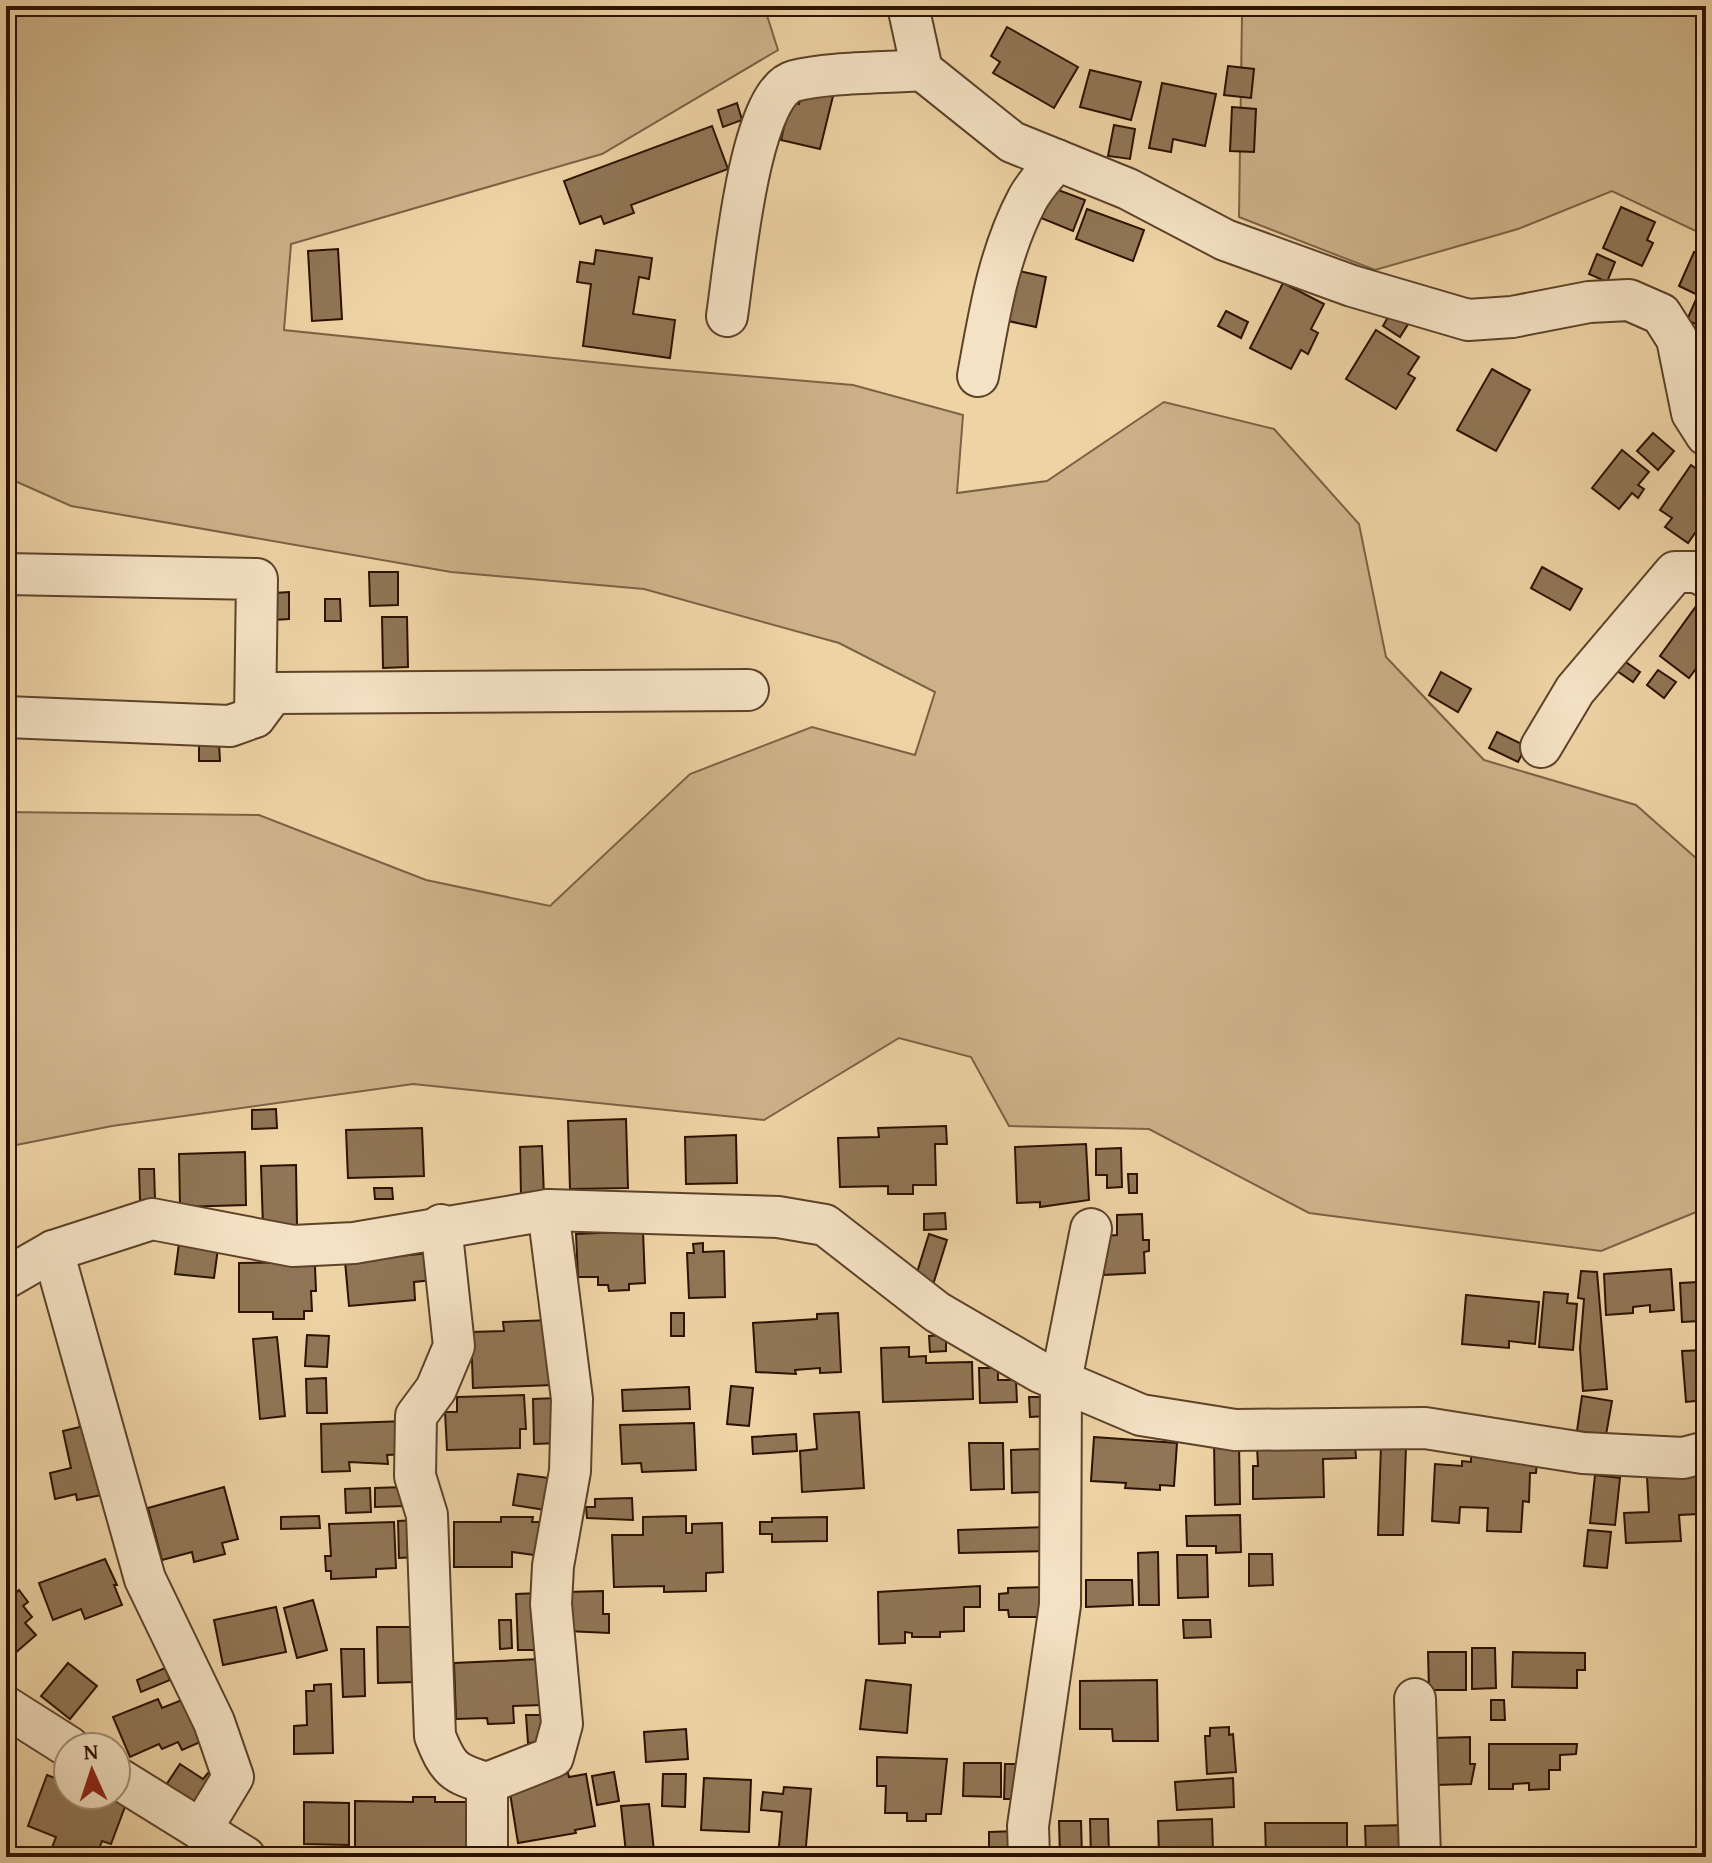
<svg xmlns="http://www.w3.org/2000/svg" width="1712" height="1863" font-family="'Gentium Book Plus',serif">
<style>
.green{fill:#cdb289;stroke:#7c6244;stroke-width:2}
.building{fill:#907656;stroke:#2b1200;stroke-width:2}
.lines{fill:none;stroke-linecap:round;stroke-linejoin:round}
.minor-casing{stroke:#5c4229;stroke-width:44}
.minor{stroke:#f4e2c4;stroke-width:40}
</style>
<rect width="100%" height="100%" fill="#eed3a5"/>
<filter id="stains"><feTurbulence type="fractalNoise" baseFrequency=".0025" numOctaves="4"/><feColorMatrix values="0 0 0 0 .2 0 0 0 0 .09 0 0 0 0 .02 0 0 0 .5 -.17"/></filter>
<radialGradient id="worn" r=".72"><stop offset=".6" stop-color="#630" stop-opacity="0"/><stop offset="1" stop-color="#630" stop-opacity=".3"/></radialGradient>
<g class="green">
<path d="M6 6H764L778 50 602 154 291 244 284 330 651 368 853 385 963 415 957 493 1047 481 1164 402 1274 429 1359 524 1386 657 1484 760 1636 805 1706 867V1208L1601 1251 1309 1213 1149 1129 1009 1126 971 1057 899 1038 764 1120 413 1084 112 1126 6 1147V812L259 815 426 880 550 906 690 774 812 727 915 755 935 692 839 643 644 589 451 572 71 506 6 477Z"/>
<path d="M1278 6H1706V236L1612 191 1518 229 1375 270 1239 217 1242 15Z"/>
</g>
<g class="building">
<path d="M1007 27 1078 67 1054 108 993 73 1000 62 991 56Z"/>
<path d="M1228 66 1254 69 1251 98 1224 95Z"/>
<path d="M1090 70 1141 82 1131 120 1080 107Z"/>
<path d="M1162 83 1216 94 1205 146 1173 139 1171 152 1149 148Z"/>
<path d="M803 89 833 96 820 149 781 140 790 101 799 104Z"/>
<path d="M737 103 742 120 723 127 718 110Z"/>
<path d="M1232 107 1256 109 1254 152 1230 151Z"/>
<path d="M1114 125 1135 129 1130 159 1108 156Z"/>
<path d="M712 126 728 169 631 205 634 213 604 224 601 216 580 224 564 181Z"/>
<path d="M1053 188 1085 200 1073 231 1041 218Z"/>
<path d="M1621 207 1655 222 1647 240 1653 243 1642 266 1603 248Z"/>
<path d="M1087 209 1144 230 1133 261 1076 239Z"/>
<path d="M338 249 342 319 312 321 308 251Z"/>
<path d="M596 250 652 258 649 279 639 277 633 314 675 320 670 358 583 346 591 284 577 282 580 262 594 264Z"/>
<path d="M1694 252 1706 257V329L1687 320 1698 295 1679 286Z"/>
<path d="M1597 254 1615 262 1607 282 1589 274Z"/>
<path d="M1010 269 1046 277 1036 327 999 319Z"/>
<path d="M1283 283 1324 304 1311 329 1318 333 1308 354 1301 350 1291 369 1250 348Z"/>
<path d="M1392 310 1410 321 1400 337 1383 326Z"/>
<path d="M1226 311 1248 322 1241 338 1218 326Z"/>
<path d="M1376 330 1419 357 1408 374 1415 378 1396 409 1346 379Z"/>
<path d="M1492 369 1530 390 1496 451 1457 430Z"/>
<path d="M1653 433 1674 451 1658 470 1637 451Z"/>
<path d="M1622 450 1649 472 1638 485 1644 489 1638 498 1632 493 1619 509 1592 488Z"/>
<path d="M1691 465 1706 476V517L1688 543 1665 527 1672 518 1660 510Z"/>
<path d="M1542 567 1582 589 1570 610 1531 588Z"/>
<path d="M369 572H398V605L370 606Z"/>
<path d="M289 592V619L274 620V593Z"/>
<path d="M1702 598 1706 601V655L1689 678 1660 656Z"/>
<path d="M325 599H340L341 621H325Z"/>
<path d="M382 617H407L408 667 383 668Z"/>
<path d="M1617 656 1640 672 1633 682 1610 666Z"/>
<path d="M1658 670 1676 682 1664 698 1647 685Z"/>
<path d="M1441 672 1471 689 1458 712 1429 695Z"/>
<path d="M1497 732 1526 746 1518 762 1489 748Z"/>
<path d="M199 743H219L220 761H199Z"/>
<path d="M276 1109 277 1128 252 1129V1110Z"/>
<path d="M626 1119 628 1188 570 1189 568 1121Z"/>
<path d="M946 1126 947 1144H935L936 1185H913V1194H888V1186L840 1187 838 1138 879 1137 878 1128Z"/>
<path d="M422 1128 424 1176 348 1178 346 1130Z"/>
<path d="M736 1135 737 1183 686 1184 685 1137Z"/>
<path d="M1086 1144 1089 1200 1040 1207V1202L1017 1203 1015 1147Z"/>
<path d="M542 1146 544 1196H521L520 1147Z"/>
<path d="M1121 1148 1122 1187 1107 1188V1175H1096V1149Z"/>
<path d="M245 1152 246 1205 180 1207 179 1154Z"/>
<path d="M296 1165 297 1226 263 1227 261 1166Z"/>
<path d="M139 1169H154L155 1200H140Z"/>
<path d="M1128 1174H1137V1193H1129Z"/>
<path d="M374 1188H392L393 1199H375Z"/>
<path d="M945 1213 946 1229 924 1230V1214Z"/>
<path d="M1142 1214 1143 1240H1149V1251L1144 1252 1145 1273 1104 1275 1102 1236 1117 1235V1215Z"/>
<path d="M643 1231 645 1283 629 1284V1290L609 1291 608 1285H598V1277H578L576 1234Z"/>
<path d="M929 1234 947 1240 932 1288 914 1282Z"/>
<path d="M179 1243 218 1248 214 1278 175 1274Z"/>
<path d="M703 1243V1252L724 1251 725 1297 689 1298 687 1253H694L693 1244Z"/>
<path d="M431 1253 433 1280 414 1282 415 1300 349 1306 345 1261Z"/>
<path d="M311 1262 315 1266 316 1291H311L312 1311H304V1319H273V1312H239V1263Z"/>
<path d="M1671 1269 1674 1310 1650 1312V1305L1633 1307V1313L1606 1315 1604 1274Z"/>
<path d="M1581 1271 1597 1272 1607 1389 1583 1391 1580 1348 1584 1299 1578 1298Z"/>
<path d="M1698 1282 1700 1321 1682 1322 1680 1283Z"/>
<path d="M1544 1292 1568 1294 1567 1303 1577 1304 1573 1350 1539 1347Z"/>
<path d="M1466 1295 1539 1302 1535 1344 1509 1341V1348L1462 1344Z"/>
<rect x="671" y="1313" width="13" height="23"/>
<path d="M838 1313 841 1372 820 1373V1368L795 1370 796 1374 756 1372 753 1323 817 1319V1314Z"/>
<path d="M550 1320 553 1385 473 1388 471 1332 504 1331 503 1322Z"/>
<path d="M307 1335 329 1336 327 1367 305 1366Z"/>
<path d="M946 1335V1351L930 1352 929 1336Z"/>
<path d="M277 1337 285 1416 260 1419 253 1339Z"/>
<path d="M909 1347V1357L926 1356V1363L972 1362 973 1399 883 1402 881 1348Z"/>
<path d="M1705 1350 1706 1400 1686 1402 1682 1351Z"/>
<path d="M979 1368H998V1380H1016L1017 1402 980 1403Z"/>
<path d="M326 1378 327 1413H307L306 1379Z"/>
<path d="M731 1386 753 1388 749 1426 727 1424Z"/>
<path d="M689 1387 690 1409 623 1411 622 1390Z"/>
<path d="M524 1395 526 1429H520V1448L447 1450 445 1412H457V1397Z"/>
<path d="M1582 1396 1612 1401 1606 1435 1577 1431Z"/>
<path d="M1029 1397H1048V1416L1030 1417Z"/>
<path d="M557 1398 559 1443 534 1444 533 1399Z"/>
<path d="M89 1410 111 1493 77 1500 76 1494 55 1499 50 1473 71 1468 63 1431 80 1427 77 1412Z"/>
<path d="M859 1412 864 1488 802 1492 800 1451 817 1449 814 1414Z"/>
<path d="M406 1421 407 1454 387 1455 388 1464 349 1462 350 1471 322 1472 321 1424Z"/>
<path d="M694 1423 696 1470 642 1472 641 1463 622 1464 620 1425Z"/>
<path d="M796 1434 797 1451 753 1454 752 1437Z"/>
<path d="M1094 1437 1177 1443 1174 1486 1160 1485V1490L1125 1488 1126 1483 1091 1481Z"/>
<path d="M1239 1440 1240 1504 1215 1505 1214 1441Z"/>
<path d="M969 1443H1003L1004 1489 971 1490Z"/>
<path d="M1355 1444 1356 1458 1323 1459 1324 1497 1253 1499V1466H1258L1257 1447Z"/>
<path d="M1381 1445 1406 1446 1403 1535H1378Z"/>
<path d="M1041 1449 1042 1492 1012 1493 1011 1450Z"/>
<path d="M1471 1456 1537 1460 1536 1473H1530L1529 1502 1523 1501 1521 1532 1487 1531 1488 1508 1460 1507 1459 1523 1432 1521 1435 1464 1462 1466V1461L1471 1462Z"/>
<path d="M518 1474 557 1479 552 1511 513 1505Z"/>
<path d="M1706 1474V1506H1698L1699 1514 1679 1515 1681 1541 1626 1543 1624 1513 1649 1512 1647 1477Z"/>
<path d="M1595 1475 1620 1478 1615 1525 1590 1523Z"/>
<path d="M224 1487 238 1539 222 1543 225 1554 194 1562 192 1552 162 1560 148 1508Z"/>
<path d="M404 1487 405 1506 375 1507V1488Z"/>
<path d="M370 1488 371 1512 346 1513 345 1489Z"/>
<path d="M632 1498 633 1520 587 1518 586 1507H595V1499Z"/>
<path d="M1240 1515 1241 1552 1216 1553V1546H1187L1186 1516Z"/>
<path d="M319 1516 320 1528 281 1529V1517Z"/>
<path d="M686 1516V1533H692V1524L722 1523 723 1572 706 1573V1591L664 1592V1586L614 1587 612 1535H643V1517Z"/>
<path d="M501 1517H533L532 1522H542V1556L512 1552V1567H454V1522H501Z"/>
<path d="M827 1517V1541L772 1542V1534H760V1522H772V1518Z"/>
<path d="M417 1520 418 1557 399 1558 398 1521Z"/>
<path d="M394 1522 396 1568 376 1569V1577L331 1579V1571H326L325 1556H331L329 1524Z"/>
<path d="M1049 1527 1050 1551 959 1553 958 1530Z"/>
<path d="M1588 1530 1611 1532 1607 1568 1584 1566Z"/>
<path d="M1158 1552 1159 1605H1139L1138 1553Z"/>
<path d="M1249 1554H1272L1273 1585 1249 1586Z"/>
<path d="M1177 1555H1207L1208 1597 1178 1598Z"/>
<path d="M105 1559 117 1585H114L122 1605 85 1619 81 1609 53 1620 39 1583Z"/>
<path d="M1086 1580H1132L1133 1605 1086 1607Z"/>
<path d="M980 1586V1607H964V1631L940 1632V1637H912V1633L905 1632V1643L879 1644 878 1592Z"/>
<path d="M1048 1587V1617H1009L1008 1610H999V1594L1008 1593V1588Z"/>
<path d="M19 1590 28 1602 23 1606 32 1617 25 1623 36 1635 6 1661V1602Z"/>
<path d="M603 1591V1614H609V1633L567 1631V1592Z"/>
<path d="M539 1593 541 1650H518L516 1594Z"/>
<path d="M313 1600 327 1650 297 1658 284 1608Z"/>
<path d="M276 1607 286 1652 223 1665 214 1620Z"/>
<path d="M499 1620H511L512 1648 500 1649Z"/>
<path d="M1183 1620H1210L1211 1637 1184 1638Z"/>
<path d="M377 1627H414L416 1682 378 1683Z"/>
<path d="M1472 1648H1495L1496 1688 1472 1689Z"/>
<path d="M341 1649H364L365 1696 343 1697Z"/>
<path d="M1428 1652H1466V1690H1429Z"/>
<path d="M1513 1652 1585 1653V1670H1577V1688L1512 1687Z"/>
<path d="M540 1659 542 1705 513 1706 514 1723 488 1724 487 1718 456 1719 454 1663Z"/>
<path d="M68 1663 97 1686 70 1719 41 1696Z"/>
<path d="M165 1668 170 1680 141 1692 137 1680Z"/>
<path d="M866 1680 911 1685 907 1733 860 1729Z"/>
<path d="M1157 1680 1158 1741H1113L1112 1729H1080V1681Z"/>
<path d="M331 1684 333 1753 294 1754V1726L307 1725 306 1691H314V1685Z"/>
<path d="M187 1698 205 1740 182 1750 178 1742 162 1749 159 1744 130 1757 113 1717 158 1699 162 1708Z"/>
<path d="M1491 1700H1504L1505 1720H1491Z"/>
<path d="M526 1715H548L549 1742 528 1743Z"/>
<path d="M1229 1727V1735L1233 1734 1236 1772 1207 1774 1205 1736H1210V1728Z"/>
<path d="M686 1729 688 1759 646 1762 644 1732Z"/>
<path d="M1470 1737V1764H1475L1471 1784 1434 1785V1738Z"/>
<path d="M1489 1744H1577L1576 1754 1560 1755V1770H1549V1789L1529 1790V1783L1513 1784V1789H1489Z"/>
<path d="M877 1757 947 1759 941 1814H926V1821H907V1813H885L886 1786H877Z"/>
<path d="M964 1763H1001V1797L963 1796Z"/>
<path d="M180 1764 203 1779 208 1773 220 1781 198 1814 162 1791Z"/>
<path d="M1005 1764H1020L1019 1799H1004Z"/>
<path d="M614 1772 619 1801 597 1805 592 1776Z"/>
<path d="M568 1773 569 1777 586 1774 595 1826 575 1830 576 1833 518 1843 509 1787Z"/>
<path d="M663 1774H686L685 1807 662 1806Z"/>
<path d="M47 1775 68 1783V1795H101L126 1804 111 1844 102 1841 96 1857H60L50 1853 56 1837 28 1826Z"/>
<path d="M704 1778 751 1780 749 1832 701 1830Z"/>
<path d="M1233 1778 1234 1807 1177 1810 1175 1782Z"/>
<path d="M784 1787 811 1789 805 1857H778L782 1812 761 1810 763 1792 783 1794Z"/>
<path d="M413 1797H435V1802H472L471 1852 355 1851V1801L413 1802Z"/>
<path d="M304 1802 349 1803V1845L304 1844Z"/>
<path d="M649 1804 654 1851 626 1853 621 1806Z"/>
<path d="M1090 1819H1108L1109 1857H1091Z"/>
<path d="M1212 1819 1213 1852 1201 1853V1857L1159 1854 1158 1821Z"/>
<path d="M1059 1821H1081L1082 1857H1060Z"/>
<path d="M1265 1823H1347V1857H1266Z"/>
<path d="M1407 1825 1408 1854 1366 1855 1365 1826Z"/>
<path d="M1018 1831 1019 1857H989V1832Z"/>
</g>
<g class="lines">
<g class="minor-casing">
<g id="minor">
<path d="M908 6 922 70 1012 142 1128 189 1225 240 1352 286 1468 320 1512 317 1589 302 1629 300 1661 314 1677 339 1692 413 1706 435"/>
<path d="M727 316C734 271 749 93 794 81 829 72 884 73 922 70"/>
<path d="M978 376C989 316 998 255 1027 200 1034 186 1047 173 1057 160"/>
<path d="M6 574 257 579 255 717"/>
<path d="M6 717 230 726 255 717 273 693 748 690"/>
<path d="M1541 747 1575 690 1675 572H1697L1706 577"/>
<path d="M441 1225 454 1346 436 1389 416 1416 415 1476 427 1515 435 1736C448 1769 454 1774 487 1783"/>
<path d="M53 1251 145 1579 214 1722 233 1777 201 1830"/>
<path d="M6 1278 53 1251 152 1219 293 1246 354 1243 548 1210 778 1217 825 1225 937 1312 1040 1372 1141 1415 1235 1430 1425 1428 1583 1453 1683 1458 1706 1452"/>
<path d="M1415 1699 1420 1857"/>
<path d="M6 1707 69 1747"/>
<path d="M116 1777 245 1857"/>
<path d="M487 1857V1783L553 1757 562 1724 551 1604 553 1566 570 1471 572 1399 548 1210"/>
<path d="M1029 1857 1028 1826 1060 1605 1061 1381 1091 1229"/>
</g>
</g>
<use href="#minor" class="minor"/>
</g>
<rect width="1712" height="1863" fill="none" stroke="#eed3a5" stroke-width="32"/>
<rect x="8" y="8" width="1696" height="1847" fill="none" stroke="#2b1200" stroke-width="4"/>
<rect x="16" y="16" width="1680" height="1831" fill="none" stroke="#2b1200" stroke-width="2"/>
<g transform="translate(92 1771) rotate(357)"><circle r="38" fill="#f4e2c4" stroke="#a48f76" stroke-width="2"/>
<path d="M0-6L14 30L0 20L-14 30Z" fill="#8f2418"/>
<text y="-12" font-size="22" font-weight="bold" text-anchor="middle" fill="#2b1200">N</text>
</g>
<rect width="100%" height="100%" filter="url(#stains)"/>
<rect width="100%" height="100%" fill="url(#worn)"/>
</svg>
